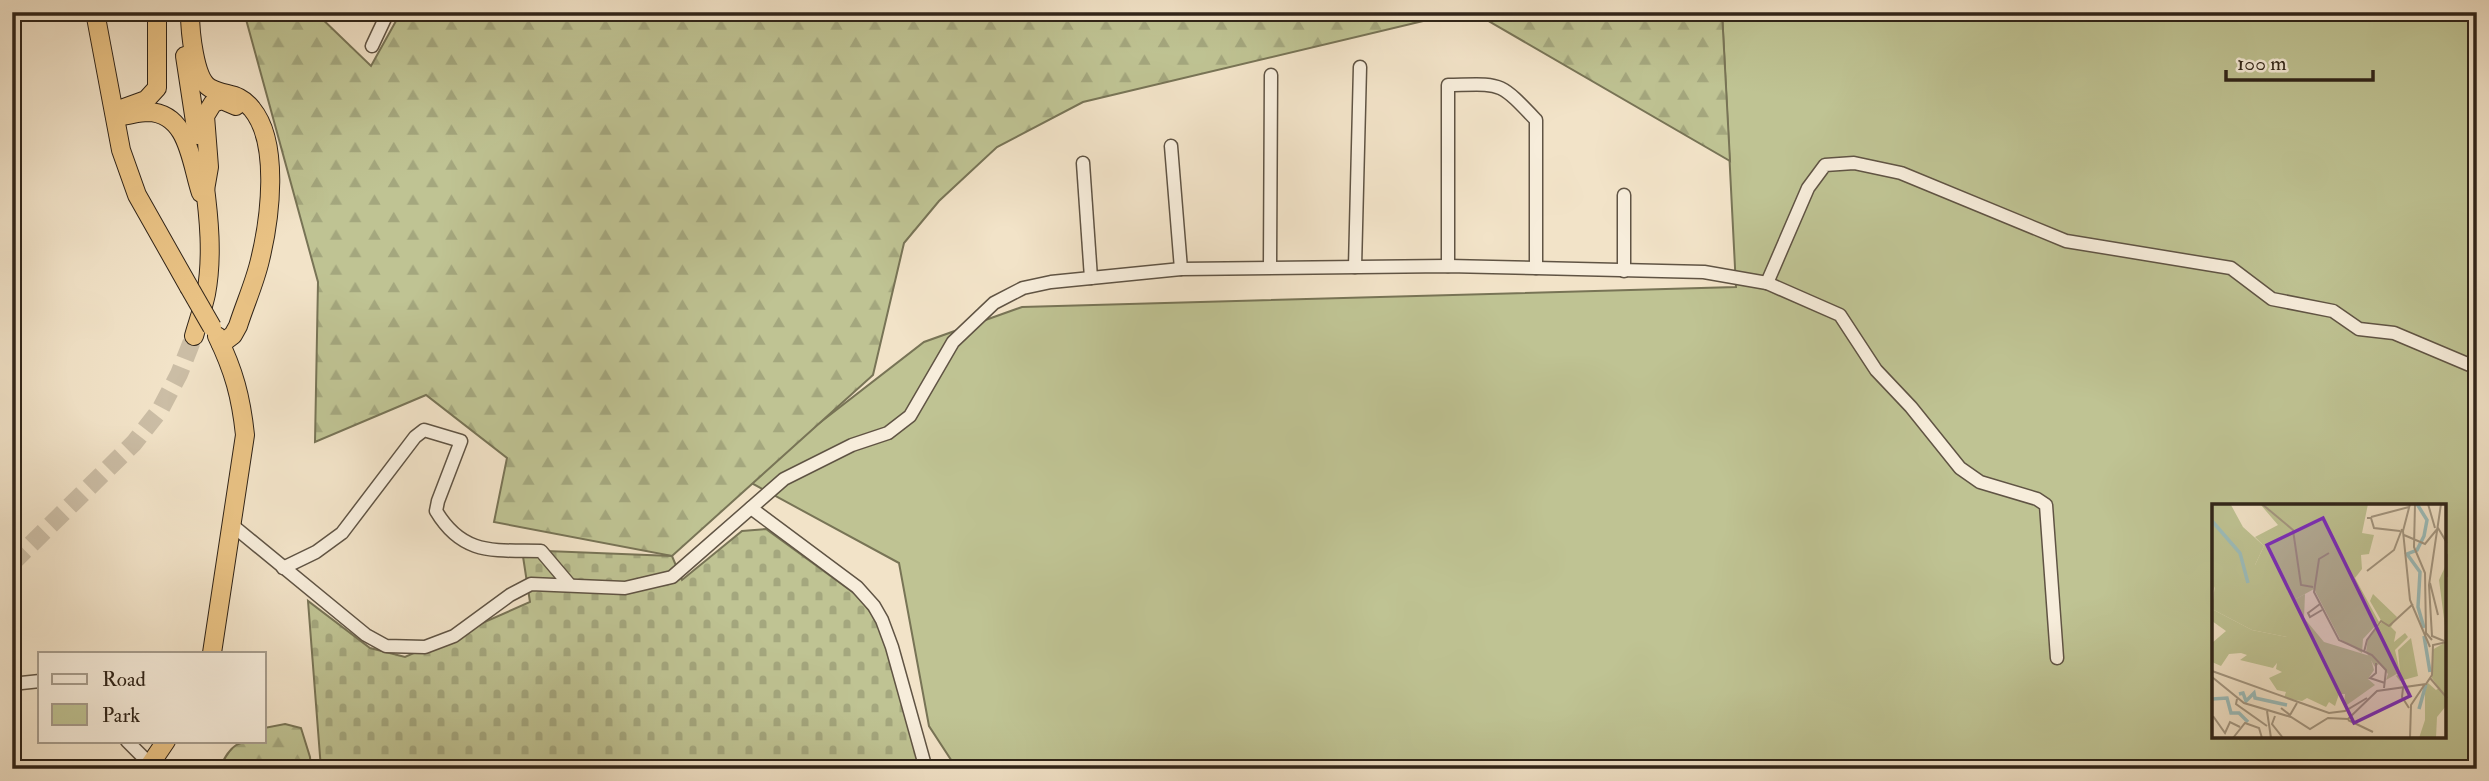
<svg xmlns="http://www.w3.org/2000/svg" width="2489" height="781" font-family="'IM FELL Double Pica',serif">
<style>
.green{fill:#bfc393;stroke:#787456;stroke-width:2;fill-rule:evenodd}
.forest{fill:url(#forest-firs);stroke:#787456;stroke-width:2}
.cemetery{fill:url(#cemetery-stones);stroke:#787456;stroke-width:2}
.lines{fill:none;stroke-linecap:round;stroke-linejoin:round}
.highway-tunnel{stroke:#cbbda5;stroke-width:18;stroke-dasharray:18 9;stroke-linecap:butt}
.minor-casing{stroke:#605444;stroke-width:15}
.highway-casing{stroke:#302418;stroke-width:20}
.minor{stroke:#f7eddb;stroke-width:12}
.highway{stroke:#e9c284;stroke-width:18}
.highway-bridge-casing{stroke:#302418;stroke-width:20;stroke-linecap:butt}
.highway-bridge{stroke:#e9c284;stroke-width:18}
.inset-river{fill:none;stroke:#9cbdbb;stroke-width:3.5}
.inset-road{fill:none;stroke:#a49782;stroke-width:2}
.view{fill:#7b2cbf;fill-opacity:0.15;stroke:#7b2cbf;stroke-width:3.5}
.inset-edge{fill:none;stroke:#302418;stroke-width:3.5}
</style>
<defs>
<pattern id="forest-firs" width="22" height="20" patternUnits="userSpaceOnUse" patternTransform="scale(1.75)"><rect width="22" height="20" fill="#bfc393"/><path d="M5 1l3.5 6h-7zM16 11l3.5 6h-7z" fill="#a4a77e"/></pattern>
<pattern id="cemetery-stones" width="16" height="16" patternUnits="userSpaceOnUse" patternTransform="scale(1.75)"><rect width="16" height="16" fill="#bfc393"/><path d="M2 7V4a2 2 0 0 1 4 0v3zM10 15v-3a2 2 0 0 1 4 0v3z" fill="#a4a77e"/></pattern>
</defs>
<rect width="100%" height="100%" fill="#f2e3c8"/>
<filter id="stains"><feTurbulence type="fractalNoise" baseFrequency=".00286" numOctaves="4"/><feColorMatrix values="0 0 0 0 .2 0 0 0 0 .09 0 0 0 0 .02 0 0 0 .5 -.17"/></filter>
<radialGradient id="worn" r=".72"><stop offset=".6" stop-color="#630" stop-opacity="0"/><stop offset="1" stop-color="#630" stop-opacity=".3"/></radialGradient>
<path class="green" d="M1722 12H2477V769H957L929 726 899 563 746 480 924 342 1022 307 1736 287ZM2214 506H2445V737H2214Z"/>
<g class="forest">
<path d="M244 12H315L371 66 401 12H1461L1083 102 997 147 939 201 904 243 873 375 672 556 494 522 507 458 426 395 315 442 318 282Z"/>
<path d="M1473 12H1722L1730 161Z"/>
<path d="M285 724 301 728 310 757 311 769H219C232 743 236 741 264 741V728Z"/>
</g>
<path class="cemetery" d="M766 529 858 596 881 626 921 769H321L308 601 370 648 405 657 530 602 522 550 672 556 682 580 742 531Z"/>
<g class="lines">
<path class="highway-tunnel" d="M12 563 134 443 160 410 179 374 194 336"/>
<g class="minor-casing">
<g id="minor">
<path d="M372 46 388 12"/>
<path d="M1171 146 1181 269"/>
<path d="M1083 163 1091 278"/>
<path d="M1624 195V271"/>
<path d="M1448 266V85C1502 84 1498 80 1536 120V268"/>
<path d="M1270 267 1271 75"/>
<path d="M1355 267 1360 67"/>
<path d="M1767 283 1808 188 1825 165 1854 163 1901 173 2066 241 2231 268 2272 299 2333 311 2359 329 2394 333 2477 368"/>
<path d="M751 508 857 587 874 606 882 620 892 647 926 769"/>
<path d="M232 525 366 635 386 646 425 647 454 636 510 595 531 584 625 588 672 577 784 479 852 445 888 433 910 416 953 342 994 303 1023 288 1051 282 1181 269 1448 266 1536 268 1704 272 1767 283 1840 315 1876 370 1911 407 1960 468 1980 482 2037 499 2046 505 2057 658"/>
<path d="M283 568 316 552 342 533 415 437 424 430 461 441 438 501 436 511C463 556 494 550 541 551L569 584"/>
<path d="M12 684 40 681"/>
<path d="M127 741 150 764"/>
</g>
</g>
<g class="highway-casing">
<g id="highway">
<path d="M95 12 121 150 137 195 189 287"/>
<path d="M190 12C190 30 194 79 210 88 226 97 238 91 252 109 280 143 270 219 260 260 255 282 245 304 238 326L233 335 221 344"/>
<path d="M185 56 197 135"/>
<path d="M124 108 146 100 157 88V12"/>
<path d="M115 112 121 116C130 115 139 112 148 112 189 113 191 164 201 193"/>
<path d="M205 190 209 167 205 116 213 103 222 100 236 106"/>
<path d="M194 336C198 322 203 308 206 294 213 257 209 217 204 180"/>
<path d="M212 653 245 435C241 397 234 371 217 336"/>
<path d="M147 769 166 741"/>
</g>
</g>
<use href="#minor" class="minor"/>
<use href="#highway" class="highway"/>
<g class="highway-bridge-casing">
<path id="highway-bridge" d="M189 287 212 327"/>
</g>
<use href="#highway-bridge" class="highway-bridge"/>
</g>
<g transform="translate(2212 504)">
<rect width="234" height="234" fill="#f2e3c8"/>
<path d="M48 0H156L150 29 162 31 157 50 149 51 150 65 143 74 167 118 151 135 150 149 128 135 102 85 82 96 75 133 40 126 0 105 3 80 43 61 52 42 43 33 66 21Z" fill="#bfc393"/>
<path d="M0 0 19 1 31 23 52 42 43 61 56 87 50 94 31 90 21 74 4 80 0 89ZM233 63 234 65V130L227 76ZM93 90 92 114 112 138 158 152 162 166 156 175 163 181 132 203 133 190H127L123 202 117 198 114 203 95 194 90 197 72 194 74 188 65 186 57 174 70 168 64 165 65 159 61 164 28 156 35 151 29 149 17 150 9 162 0 158V139L14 127 0 117V105L40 126 75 133 67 117 82 96ZM199 134 206 172 188 177 184 172 188 168 186 146ZM234 138V202L225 213 224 234H207L213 216V182L216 179 224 186 227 184 220 174V146Z" fill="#bfc393"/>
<path d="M161 90 185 113 179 123 184 128 182 138 193 129 196 133 183 146 188 168 174 176 176 170 167 160 163 163 154 148 156 134 170 118 158 97Z" fill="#bfc393"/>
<path class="inset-river" d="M205 0 215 16 212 32 205 46 195 50 208 68 206 103 212 124M0 17 28 49 36 79M212 132 218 168M27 190 31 189 34 197 42 189 43 194 75 201M0 195 15 194 19 209H27L36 218M207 205 214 180"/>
<path class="inset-road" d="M50 0 81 26 89 81 101 83M198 0 191 27 198 96 218 143M203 0 202 43 213 69 214 129 220 136M216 0 223 24M229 0 217 81 220 132 232 137M159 13 197 3M155 14H159L162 24 188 27M192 31 213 40 226 24 235 39M117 49 107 55 102 88 127 136 160 151 174 166 172 184M235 50V73M155 67 182 46 190 25M218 79 226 111M108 100 96 109 98 113 110 106M152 148 155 136 169 117 177 122 201 100M164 159V169L158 174 173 179M0 167 117 209 133 207 155 194M0 173 32 199 79 213 98 225 116 214 136 215 165 187 214 180 220 171 221 141 235 138M218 174 235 194M191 184 190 193 197 204M25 195 24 200 55 222M69 204 78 211 85 199M55 207 59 234M1 212 13 229 18 218 28 223M63 212 60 220 71 234M136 216 161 228M21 234 33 219 47 224 50 234M198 234 199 201 213 180"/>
<path class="view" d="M111 14 198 192 142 219 55 41Z"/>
<rect width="234" height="234" class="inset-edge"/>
</g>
<rect width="2489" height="781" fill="none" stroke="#f2e3c8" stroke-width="42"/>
<rect x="14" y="14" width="2461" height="753" fill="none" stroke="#302418" stroke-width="3.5"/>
<rect x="21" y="21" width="2447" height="739" fill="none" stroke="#302418" stroke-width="2"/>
<rect x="38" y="652" width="228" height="91" fill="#f7eddb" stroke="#a79d8d" stroke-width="2"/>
<rect x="52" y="674" width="35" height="10" fill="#f7eddb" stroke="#a79d8d" stroke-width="2"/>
<text x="102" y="686" font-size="21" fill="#302418">Road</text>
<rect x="52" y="704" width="35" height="21" fill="#bfc393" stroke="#a79d8d" stroke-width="2"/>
<text x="102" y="722" font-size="21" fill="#302418">Park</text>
<path d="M2226 70v10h147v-10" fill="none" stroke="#302418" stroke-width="3.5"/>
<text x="2237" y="70" font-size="21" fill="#302418" stroke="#f7eddb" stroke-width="5" paint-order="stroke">100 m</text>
<rect width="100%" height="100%" filter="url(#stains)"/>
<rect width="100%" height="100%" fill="url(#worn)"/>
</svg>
